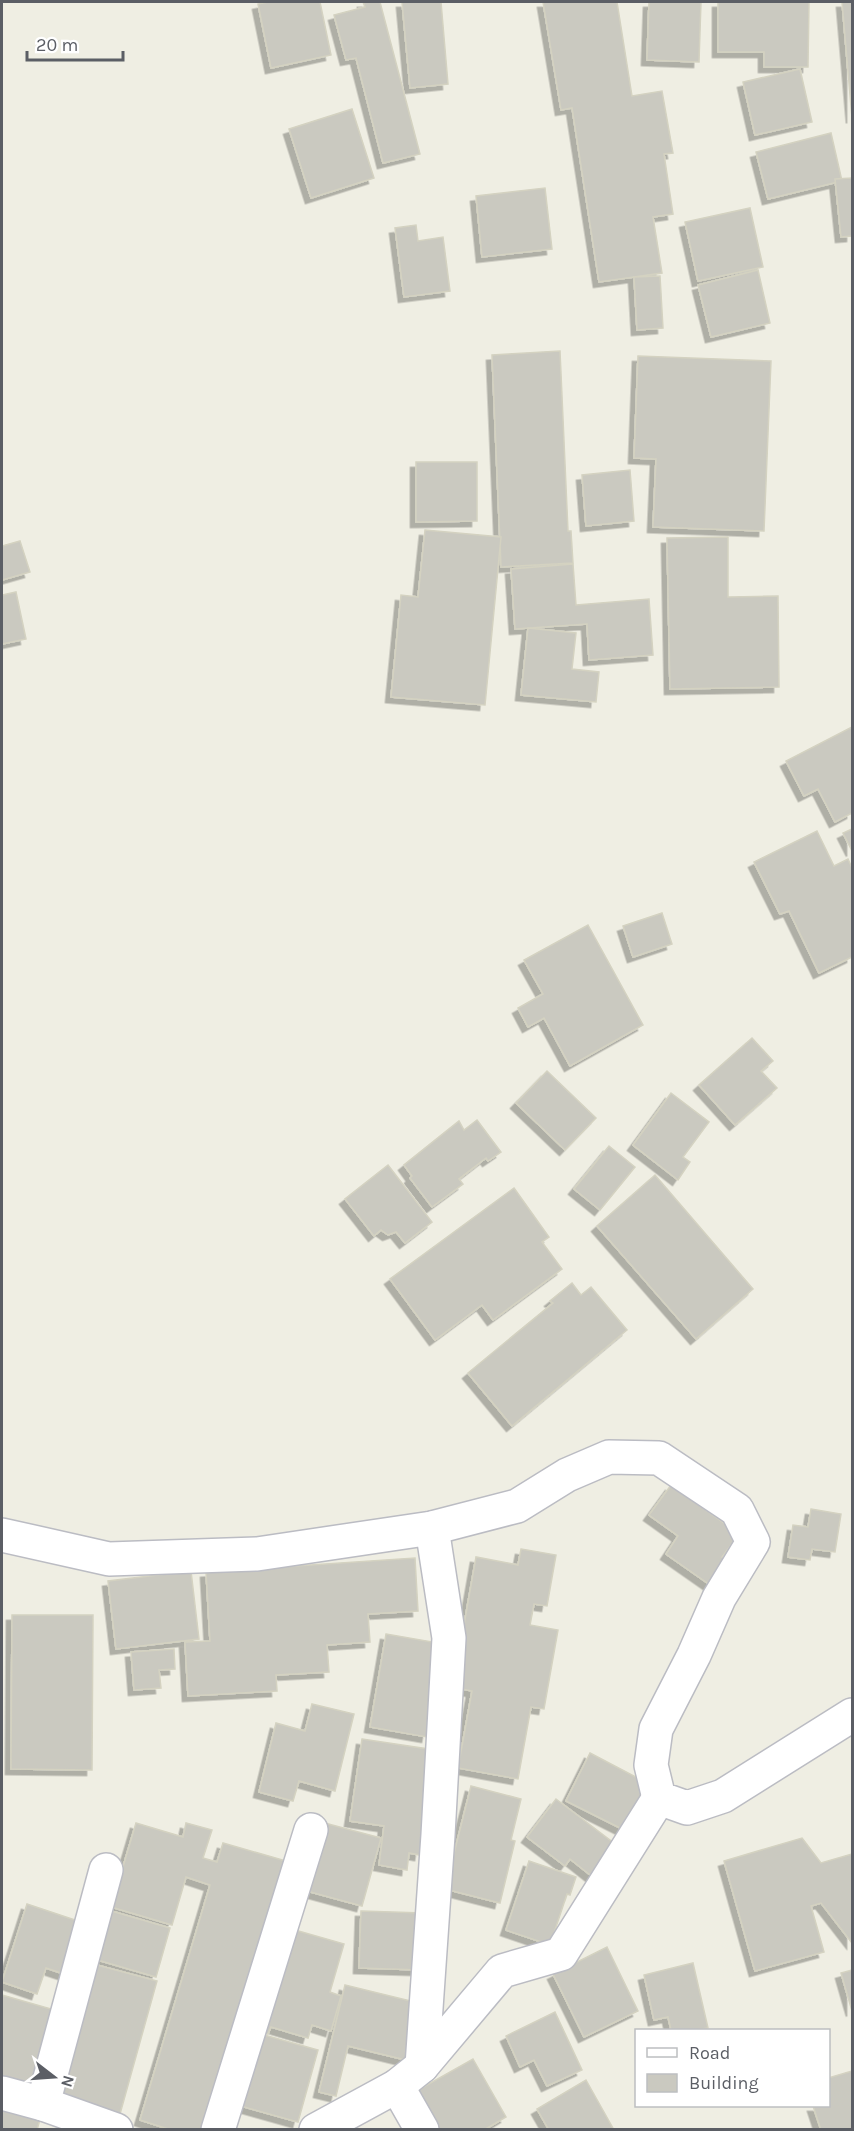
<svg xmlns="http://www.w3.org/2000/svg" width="854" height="2131" font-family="Karla,sans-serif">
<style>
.building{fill:#cac9c0;stroke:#d4d2c1;stroke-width:1.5;filter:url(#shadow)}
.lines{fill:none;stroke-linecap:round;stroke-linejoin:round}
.minor-casing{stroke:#bbbcc3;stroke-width:36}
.tertiary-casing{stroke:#bbbcc3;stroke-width:36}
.minor{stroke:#fff;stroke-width:33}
.tertiary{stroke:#fff;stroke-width:33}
</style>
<defs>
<filter id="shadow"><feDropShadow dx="-5.5" dy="5.5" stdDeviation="0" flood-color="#0004"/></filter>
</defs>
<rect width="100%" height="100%" fill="#efeee3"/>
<g class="building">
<path d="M268 2H320L331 55 271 68 258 4Z"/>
<path d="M363 2H380L420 154 383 163 356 58 346 60 334 15 365 7Z"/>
<path d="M402 2H441L448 84 410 88Z"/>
<path d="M543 2H617L632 96 662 91 673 153 664 154 673 214 653 217 662 273 599 282 572 108 561 110Z"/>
<path d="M649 2H701L699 62 647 60Z"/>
<path d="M718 2H809L808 67H764V52H718Z"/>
<path d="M842 2H852V118Z"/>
<path d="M800 69 812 122 755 135 743 82Z"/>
<path d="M352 109 374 178 311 198 289 129Z"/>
<path d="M831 133 842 181 768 199 756 152Z"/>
<path d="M852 178V236L841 237 835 179Z"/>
<path d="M545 188 552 249 482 257 476 196Z"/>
<path d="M750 208 763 267 698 281 685 222Z"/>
<path d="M416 225 418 241 443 237 450 291 404 297 395 228Z"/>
<path d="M758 270 770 323 711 337 698 285Z"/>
<path d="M660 276 663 328 637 330 634 277Z"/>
<path d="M560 351 568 531H571L573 563 501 567 492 355Z"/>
<path d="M638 356 771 361 764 531 653 527 656 459 634 458Z"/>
<path d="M416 462H477V521L416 522Z"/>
<path d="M630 470 634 521 586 526 582 475Z"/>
<path d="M425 530 501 537 485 705 391 697 401 595 418 597Z"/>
<path d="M728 537V597L778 596 779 687 670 689 667 538Z"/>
<path d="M20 541 30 572 2 580V546Z"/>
<path d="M573 564 576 605 649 599 653 655 589 660 587 624 515 629 511 569Z"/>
<path d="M16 592 26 639 2 644V595Z"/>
<path d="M528 628 576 633 572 669 599 672 596 702 521 695Z"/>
<path d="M852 727V813L835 822 818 789 804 796 786 761Z"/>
<path d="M852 829V851L843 833Z"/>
<path d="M817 831 834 866 848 859 852 868V957L819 973 789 911 780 914 754 862Z"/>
<path d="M662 913 672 944 633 957 623 926Z"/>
<path d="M588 925 643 1025 570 1066 544 1018 528 1027 518 1008 543 994 524 960Z"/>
<path d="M752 1038 773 1061 761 1071 777 1088 735 1125 699 1085Z"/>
<path d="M547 1071 596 1118 565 1150 516 1103Z"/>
<path d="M671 1093 709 1122 683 1157 690 1162 678 1180 633 1145Z"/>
<path d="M477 1120 501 1152 488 1161 486 1158 459 1179 463 1184 432 1207 410 1178 412 1176 404 1165 459 1121 464 1130Z"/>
<path d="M609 1146 635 1167 600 1210 574 1189Z"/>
<path d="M388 1165 432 1222 405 1243 396 1232 388 1235 381 1230 374 1236 345 1199Z"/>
<path d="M655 1175 753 1289 696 1339 597 1226Z"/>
<path d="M514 1188 549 1237 542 1242 562 1269 493 1320 482 1305 435 1340 390 1279Z"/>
<path d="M572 1283 581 1295 591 1287 627 1330 512 1426 468 1373 553 1303 550 1301Z"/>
<path d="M671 1485 739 1534 722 1557 730 1563 713 1587 666 1554 678 1536 649 1515Z"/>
<path d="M811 1509 841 1514 835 1552 812 1549 810 1560 788 1557 793 1525 808 1527Z"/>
<path d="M521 1549 556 1555 547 1606 534 1604 530 1625 558 1630 544 1709 531 1707 518 1779 458 1768 472 1691 453 1687 476 1557 518 1565Z"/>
<path d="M415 1558 418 1611 368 1614 370 1642 327 1645 329 1672 276 1675 277 1691 188 1696 185 1642 210 1641 206 1572Z"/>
<path d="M191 1571 199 1639 116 1649 108 1581Z"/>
<path d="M12 1615H93L92 1770 11 1769Z"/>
<path d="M386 1634 444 1644 427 1737 370 1727Z"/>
<path d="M174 1649 175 1669 159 1670 161 1688 134 1690 131 1652Z"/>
<path d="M312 1704 354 1714 335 1791 299 1781 293 1801 259 1792 276 1723 305 1731Z"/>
<path d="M362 1739 435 1750 420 1855 409 1853 407 1870 379 1865 384 1826 350 1821Z"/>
<path d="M590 1753 651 1785 628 1832 566 1801Z"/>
<path d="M471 1786 521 1799 511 1840 515 1841 500 1903 445 1889Z"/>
<path d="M556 1799 623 1850 599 1882 570 1859 565 1866 527 1837Z"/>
<path d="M321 1822 381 1838 362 1906 303 1890Z"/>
<path d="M136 1823 183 1837 186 1823 212 1830 203 1858 217 1862 223 1843 286 1861 207 2130H171L140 2120 210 1885 186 1877 172 1925 111 1907Z"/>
<path d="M802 1838 821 1863 852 1854V1943L821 1903 811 1906 824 1952 755 1971 724 1861Z"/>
<path d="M529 1861 576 1877 570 1895 567 1894 550 1945 506 1930Z"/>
<path d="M27 1904 84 1923 67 1975 46 1968 37 1994 2 1982Z"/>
<path d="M108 1910 170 1928 156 1977 94 1959Z"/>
<path d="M361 1911 423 1913 421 1970 359 1968Z"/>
<path d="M288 1928 344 1944 330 1992 341 1996 331 2031 312 2025 308 2038 271 2027 268 2034 258 2031Z"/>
<path d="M607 1947 638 2011 584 2037 553 1974Z"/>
<path d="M693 1963 708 2028 696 2030H671L668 2017 654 2020 644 1975Z"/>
<path d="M97 1965 157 1981 120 2114 61 2097Z"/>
<path d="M852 1970V2011L841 1973Z"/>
<path d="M345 1985 423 2004 410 2061 348 2046 336 2096 319 2092Z"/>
<path d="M2 1995 58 2011 37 2087 2 2077Z"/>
<path d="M555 2012 582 2070 547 2086 534 2060 520 2067 506 2036Z"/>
<path d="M257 2033 318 2050 298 2122 237 2105Z"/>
<path d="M473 2059 506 2117 484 2130H440L418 2090Z"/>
<path d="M852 2071V2130H821L813 2106H828V2078Z"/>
<path d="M586 2080 614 2130H549L537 2109Z"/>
<path d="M2 2105 41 2116 37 2130H2Z"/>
</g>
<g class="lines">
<g class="minor-casing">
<g id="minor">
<path d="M422 2066 438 1835 449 1638 432 1528"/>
<path d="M397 2086 422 2130"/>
<path d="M2 2093 43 2104 116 2130"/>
<path d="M43 2104 106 1870"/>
<path d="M218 2130 311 1830"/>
<path d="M316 2130 397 2086 422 2066 502 1971 561 1954 659 1798"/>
</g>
</g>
<g class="tertiary-casing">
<path id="tertiary" d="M2 1535 109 1559 257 1554 432 1528 517 1506 567 1475 609 1457 659 1458 737 1510 753 1542 719 1598 694 1655 656 1729 651 1765 659 1798 687 1808 723 1796 852 1715"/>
</g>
<use href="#minor" class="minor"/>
<use href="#tertiary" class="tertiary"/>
</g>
<rect width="854" height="2131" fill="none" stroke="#5b5e65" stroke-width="6"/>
<rect x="635" y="2029" width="195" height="78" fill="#ffffff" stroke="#bdbfc1" stroke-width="1.5"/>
<rect x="647" y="2048" width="30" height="9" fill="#ffffff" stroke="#bdbfc1" stroke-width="1.5"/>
<text x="689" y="2059" font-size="18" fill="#5b5e65">Road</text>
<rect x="647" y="2074" width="30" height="18" fill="#cac9c0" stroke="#bdbfc1" stroke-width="1.5"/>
<text x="689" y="2089" font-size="18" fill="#5b5e65">Building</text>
<g transform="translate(54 2077) rotate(107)" stroke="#ffffff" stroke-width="4.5" paint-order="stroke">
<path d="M0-4.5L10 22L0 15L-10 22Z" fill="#5b5e65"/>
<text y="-9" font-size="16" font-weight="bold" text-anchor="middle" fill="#5b5e65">N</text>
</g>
<path d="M27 51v9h96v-9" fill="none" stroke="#5b5e65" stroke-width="3"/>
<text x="36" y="51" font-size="18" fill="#5b5e65" stroke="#ffffff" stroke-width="4.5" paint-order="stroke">20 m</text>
</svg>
